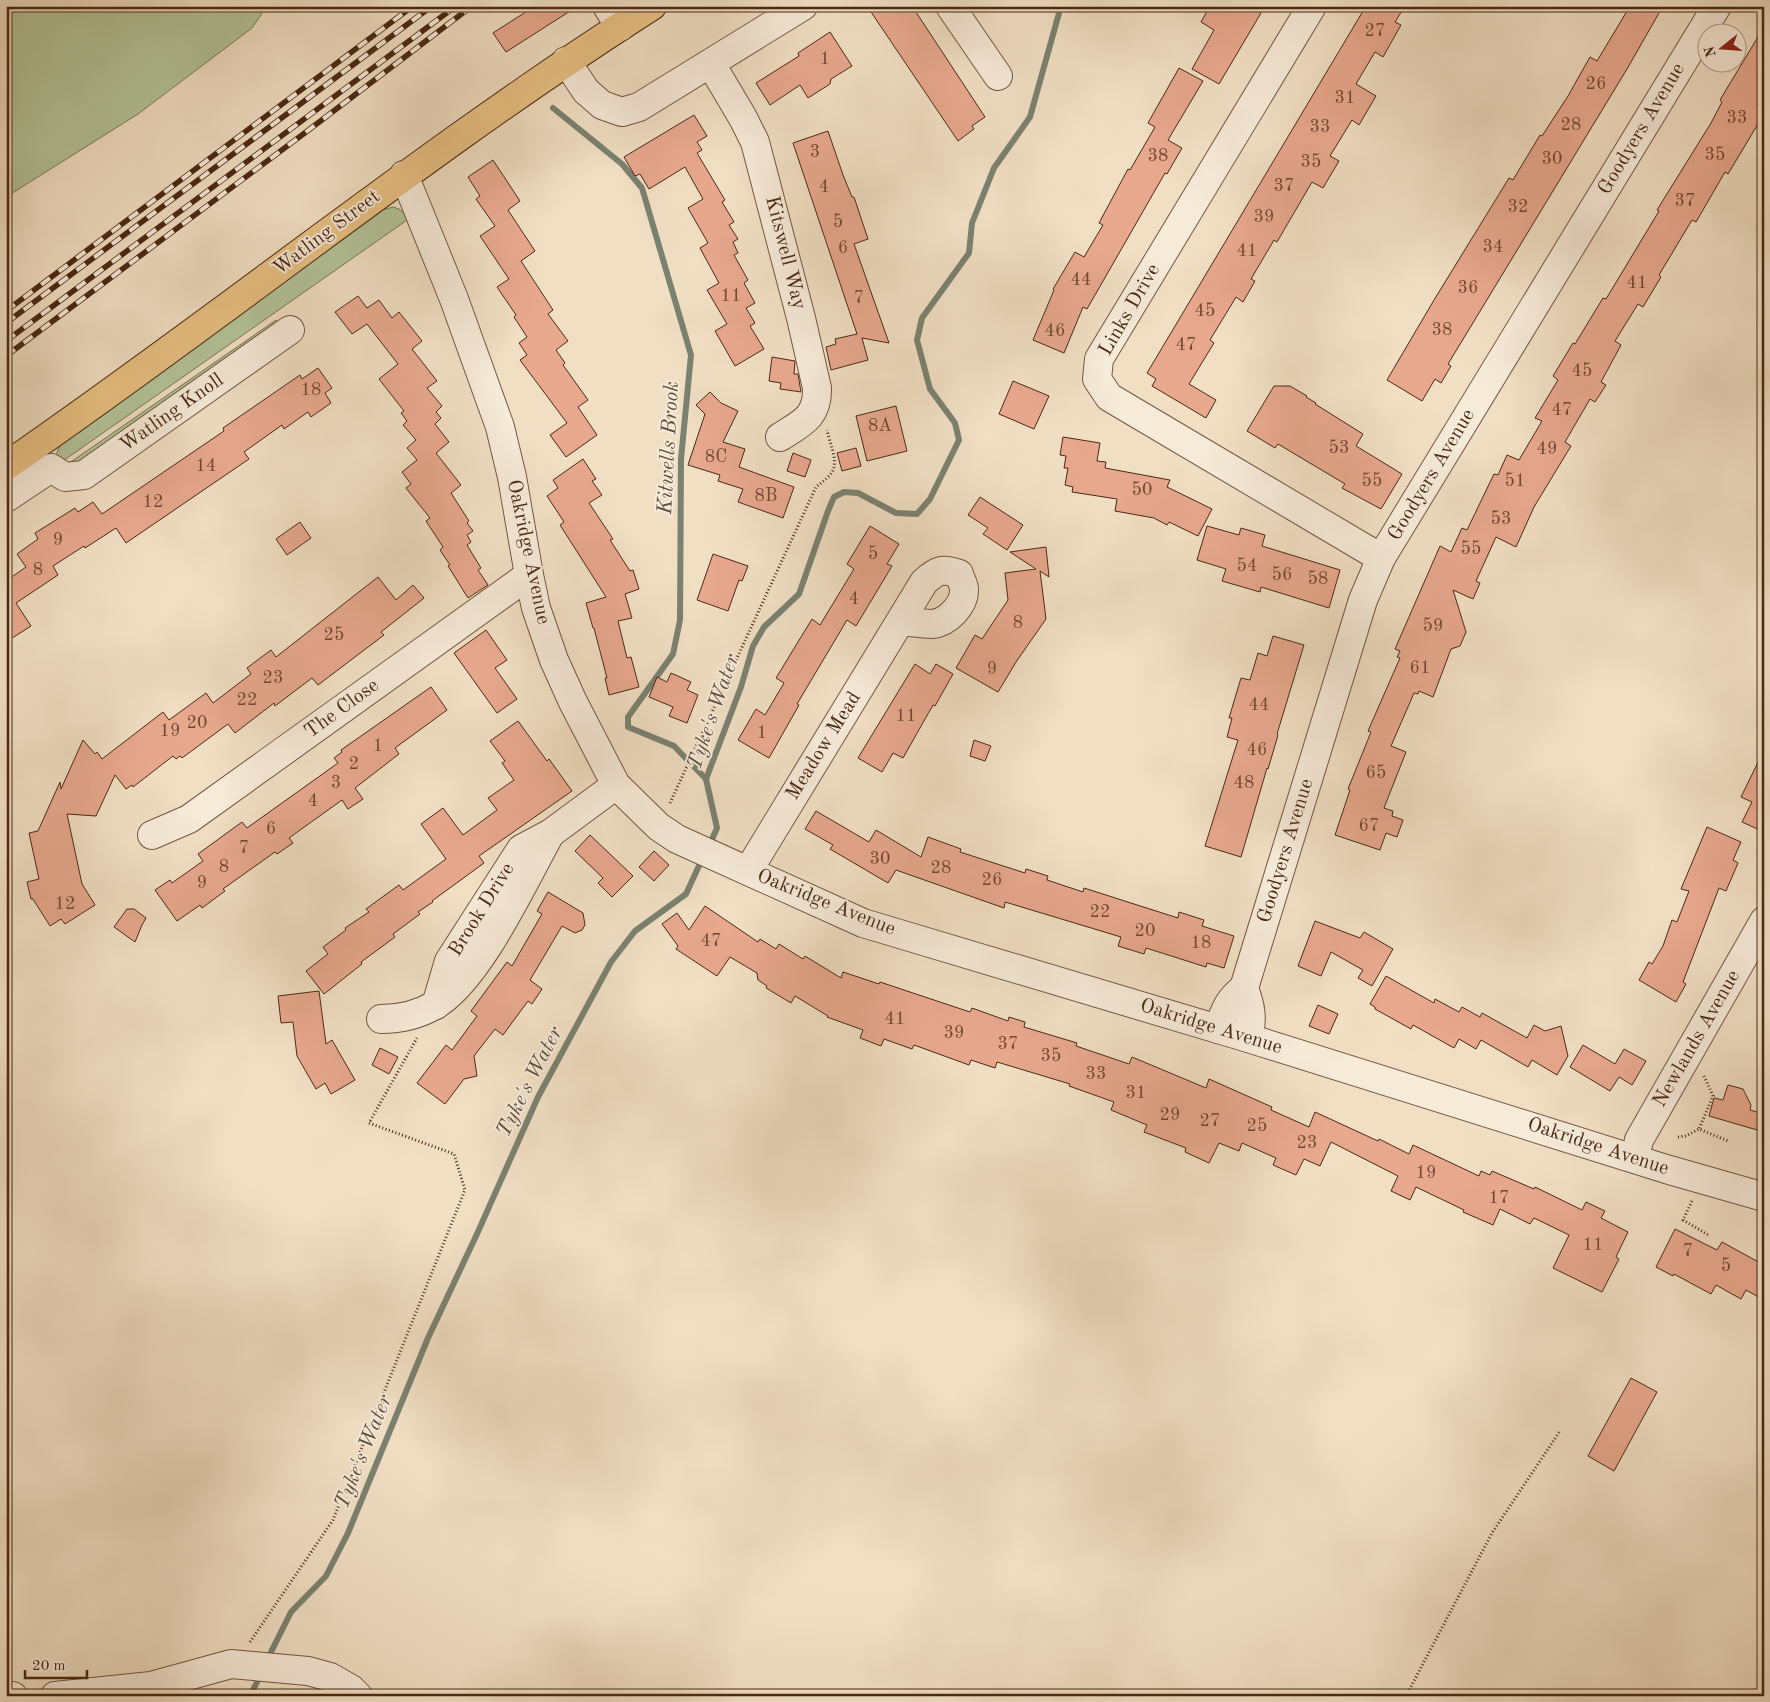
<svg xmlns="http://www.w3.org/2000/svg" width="1770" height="1702" font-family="'Old Standard TT',serif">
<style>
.green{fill:#b3c399;stroke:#7e7656}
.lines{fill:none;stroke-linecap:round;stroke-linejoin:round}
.stream{stroke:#7b8271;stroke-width:6}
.building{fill:#e8a88e;stroke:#4a2913}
.minor-casing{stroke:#74563f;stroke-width:30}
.major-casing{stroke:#4a2913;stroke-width:30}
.path{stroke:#4a2913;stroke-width:3;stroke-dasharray:1 2.5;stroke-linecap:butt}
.minor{stroke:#f6ead9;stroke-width:28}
.major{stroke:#e8c082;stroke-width:28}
.rail-casing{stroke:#4a2913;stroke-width:5.5}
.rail{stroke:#f6ead9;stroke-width:4;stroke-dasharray:11;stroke-linecap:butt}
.labels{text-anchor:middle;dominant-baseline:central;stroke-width:4;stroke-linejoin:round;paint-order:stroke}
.number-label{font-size:18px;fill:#724932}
.street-label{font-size:20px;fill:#4a2913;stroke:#f6ead9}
.water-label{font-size:21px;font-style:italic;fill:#5e4e3a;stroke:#f6ead9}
</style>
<rect width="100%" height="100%" fill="#f1dfc4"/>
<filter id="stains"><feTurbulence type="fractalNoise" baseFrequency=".004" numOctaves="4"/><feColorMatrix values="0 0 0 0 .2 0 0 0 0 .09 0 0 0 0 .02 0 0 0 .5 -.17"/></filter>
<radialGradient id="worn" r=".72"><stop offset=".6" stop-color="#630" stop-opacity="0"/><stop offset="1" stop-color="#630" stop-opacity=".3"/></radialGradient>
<g class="green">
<path d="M6 6H267L252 28 138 114 6 197Z"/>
<path d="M393 207 399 209 410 218 60 463 56 456 59 447 62 443 379 211Z"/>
<path d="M276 320 280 326 88 461 65 466Z"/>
</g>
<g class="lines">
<g class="stream">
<path d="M553 108 622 164 642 188 691 355 681 459 680 620 673 654 628 717V727L674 746 706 779"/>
<path d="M709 846 717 828 706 779 741 687 753 646 764 627 799 594 828 511 834 497 844 492 858 493 896 513 917 514 930 499 959 440 955 423 930 389 917 340 922 318 969 253 972 223 994 168 1030 117 1061 6"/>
<path d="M267 1660 291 1612 326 1576 348 1533 428 1338 477 1234 538 1097 611 962 635 931 686 894 703 857"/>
<path d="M250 1696 261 1674"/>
</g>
</g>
<g class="building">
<path d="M535 6H578L506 52 493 33Z"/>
<path d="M867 6H912L985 117 972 126 974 129 958 141Z"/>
<path d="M1210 6H1249L1261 13 1219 84 1192 69 1214 30 1201 22Z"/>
<path d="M1366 6H1405L1395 22 1401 25 1383 57 1375 52 1356 84 1376 96 1359 125 1352 120 1330 156 1339 161 1323 188 1312 182 1277 242 1274 240 1251 279 1255 281 1243 302 1236 297 1210 340 1214 343 1189 384 1216 400 1206 418 1152 386 1156 379 1147 373Z"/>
<path d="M1630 6H1663L1627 69 1448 364 1451 366 1441 383 1435 379 1422 401 1387 380 1434 300 1509 178 1513 180 1540 135 1542 136 1568 96 1590 57 1597 61Z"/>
<path d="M1764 27V94L1757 105 1764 108V114L1728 174 1725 172 1696 222 1692 220 1659 275 1661 277 1643 307 1638 304 1615 341 1621 345 1601 382 1606 385 1595 402 1590 399 1565 442 1571 446 1534 507 1516 547 1496 537 1476 581 1480 583 1473 599 1453 590 1466 632 1460 646 1451 649 1433 697 1419 691 1418 694 1414 693 1391 746 1406 752 1384 808 1393 811 1392 816 1403 820 1397 837 1386 833 1380 850 1335 835 1350 790 1348 789 1371 732 1368 731 1400 658 1397 657 1400 651 1395 649 1440 546 1451 552 1462 528 1467 530 1494 474 1498 475 1507 455 1519 460 1542 421 1535 418 1558 380 1553 376 1573 343 1575 344 1603 298 1606 299 1659 211 1657 210 1711 123 1722 102 1720 100Z"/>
<path d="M830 32 852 66 831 79 830 84 808 98 800 85 770 105 756 83 799 56 798 53Z"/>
<path d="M1179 68 1203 81 1168 140 1182 148 1167 174 1165 173 1087 309 1083 307 1064 353 1033 340 1054 290 1053 289 1075 252 1084 257 1103 225 1099 223 1128 169 1130 170 1155 127 1148 123Z"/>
<path d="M694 115 707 136 697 142 702 150 697 153 725 200 722 202 734 222 729 225 738 239 733 242 738 253 734 255 748 280 744 283 755 303 746 308 755 323 750 326 764 349 735 366 715 331 727 324 707 290 719 283 700 248 708 243 688 208 703 199 685 167 649 189 640 174 635 176 624 157Z"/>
<path d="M828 131 843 175 852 197H854L868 239 854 244 889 343 862 338 868 360 831 370 826 347 836 344 835 339 857 334 793 143Z"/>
<path d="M493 160 520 201 508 210 535 251 521 261 553 310 548 314 568 341 556 350 565 363 563 365 588 400 578 407 597 435 566 457 550 435 567 423 520 360 527 355 519 343 527 337 514 317 516 315 497 287 509 279 480 236 495 226 476 199 480 196 468 177Z"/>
<path d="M358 296 367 308 379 300 392 318 399 312 422 341 412 349 437 381 427 388 442 406 436 412 441 418 435 424 449 442 436 453 461 485 451 493 469 521 467 523 473 531 467 535 471 542 467 545 481 568 478 570 488 585 468 598 448 566 450 565 440 550 443 547 426 521 430 518 406 488 411 484 402 472 417 460 407 448 416 440 403 425 407 421 401 413 404 411 379 379 398 364 367 324 352 334 335 312Z"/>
<path d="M772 357 795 361 794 374H798L801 392 780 389 781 383 769 381Z"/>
<path d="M318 368 332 388 325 393 331 403 311 417 308 412 284 429 282 425 244 452 249 459 126 543 116 528 85 548 84 546 53 566 58 575 16 603 31 626 6 642V581L26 567 17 554 38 539 35 533 75 508 78 512 93 502 102 514 224 431 223 428 300 375 302 379Z"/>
<path d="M1013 381 1049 396 1034 429 999 414Z"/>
<path d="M1274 386H1290L1307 396 1306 397 1316 403 1315 404 1363 434 1356 446 1402 474 1381 509 1342 488 1345 484 1278 444 1275 448 1247 431Z"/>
<path d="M710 392 721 403 738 411 723 442 745 449 739 467 794 487 783 518 738 502 743 489 718 481 720 475 688 465 705 414 696 405Z"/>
<path d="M896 406 907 451 867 461 856 416Z"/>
<path d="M1063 437 1100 443 1097 461 1106 462 1105 468 1170 480 1167 487 1212 509 1198 536 1169 522 1167 525 1154 518 1115 511 1117 499 1072 492 1073 487 1065 485 1068 468H1064L1066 456 1060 455Z"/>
<path d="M856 448 861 466 842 471 837 453Z"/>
<path d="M793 453 811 460 805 477 787 471Z"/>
<path d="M583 459 596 479 592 481 602 495 589 503 613 539 610 540 630 571 633 570 639 589 625 594 632 618 618 621 627 658 631 657 639 687 609 695 605 678H607L594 628H593L586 603 606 597 560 525 564 522 547 496 558 488 553 480Z"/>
<path d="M980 497 1023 525 1007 550 983 534 988 528 968 515Z"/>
<path d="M300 522 311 538 287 555 276 539Z"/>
<path d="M870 526 899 544 887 564 892 566 856 626 847 620 797 704 799 705 769 758 738 740 756 709 765 715 784 683 776 678 812 619 820 625 854 569 847 564Z"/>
<path d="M1207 526 1239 535 1241 528 1265 535 1262 546 1340 570 1329 608 1261 587 1260 592 1222 581 1226 569 1197 560Z"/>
<path d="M1046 547 1049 577 1040 571 1046 619 1016 662 998 692 956 668 975 635 982 639 1008 600 1005 573 1036 569 1010 552Z"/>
<path d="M713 554 748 566 742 581 739 580 728 611 697 600Z"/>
<path d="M378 577 396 600 413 585 424 598 381 632 384 635 318 685 312 678 275 706 274 703 235 733 228 724 182 758 180 756 176 759 173 756 133 787 132 785 126 789 115 775 96 816 67 814 82 884 95 905 65 924 61 919 50 926 33 899H31L27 882 39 879 29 833 38 831 60 782 61 789 83 740 95 754 97 752 102 759 163 712 169 720 206 693 213 703 251 674 247 668 271 650 276 657Z"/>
<path d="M486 630 507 660 495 668 517 699 497 713 454 653Z"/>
<path d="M1273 636 1304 645 1277 734 1278 735 1268 769 1267 768 1241 857 1205 846 1238 740 1227 737 1232 718H1229L1241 678 1250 680 1258 653 1267 656Z"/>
<path d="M915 664 930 674 936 664 953 674 935 706 933 705 903 758 893 753 882 772 858 758Z"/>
<path d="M671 673 691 682 687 690 698 695 687 723 669 716 673 707 649 697 657 677 667 682Z"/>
<path d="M431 687 447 710 395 748 399 754 355 788 363 799 348 809 342 800 289 838 293 843 277 854 275 852 223 889 225 891 202 908 200 905 177 921 155 890 170 880 172 883 203 861 198 854 242 822 247 828 338 763 334 758 342 752 341 750Z"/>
<path d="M518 721 547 761 549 759 572 791 479 856 484 863 432 901 433 902 418 912 420 914 393 934 395 937 361 962 362 964 324 994 306 971 328 954 323 947 346 930 345 928 369 912 366 909 381 898 399 885 403 890 446 859 421 824 443 808 463 835 497 810 488 798 514 780 502 763 505 761 490 741Z"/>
<path d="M974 740 991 746 985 761 970 756Z"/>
<path d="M1764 750V832L1742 822 1752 802 1741 797Z"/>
<path d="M816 811 869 842 876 830 921 857 928 837 961 849 960 852 1025 873 1026 869 1048 876 1047 880 1083 892 1084 888 1178 918 1179 912 1204 920 1202 926 1234 936 1224 968 1207 963 1206 967 1146 948 1144 954 1118 946 1121 937 1005 902 1004 908 896 870 888 883 830 849 833 845 805 829Z"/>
<path d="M1707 827 1741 842 1733 860 1738 863 1726 891 1719 888 1683 982 1686 984 1676 1002 1639 980 1649 962 1652 964 1663 946 1672 920 1677 922 1689 891 1681 889Z"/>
<path d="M590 835 633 876 612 897 598 883 603 878 575 851Z"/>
<path d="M654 851 669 865 654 881 639 867Z"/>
<path d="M548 892 583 913 585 925 582 930 575 933 562 926 530 980 542 989 532 1004 528 1001 503 1035 495 1029 474 1056 477 1076 464 1079 445 1104 417 1083 446 1045 452 1050 477 1016 471 1011 507 962 512 966 542 914 537 911Z"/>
<path d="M705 906 758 942 760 939 776 949 779 944 803 959 805 956 841 978 843 972 879 984 880 982 970 1012 972 1008 1008 1021 1009 1017 1025 1022 1024 1027 1077 1043 1076 1046 1129 1064 1132 1057 1206 1088 1209 1079 1272 1107 1271 1110 1309 1127 1315 1112 1378 1141 1379 1139 1409 1154 1413 1145 1479 1176 1481 1171 1490 1175 1492 1171 1534 1189 1535 1187 1582 1210 1586 1202 1605 1211 1601 1218 1628 1232 1616 1257 1619 1259 1602 1292 1553 1268 1569 1235 1534 1218 1530 1224 1500 1209 1493 1225 1463 1212 1464 1210 1416 1187 1410 1200 1391 1191 1398 1176 1331 1142 1320 1166 1304 1159 1296 1175 1273 1165 1276 1158 1242 1143 1239 1151 1219 1143 1209 1163 1185 1152 1186 1148 1144 1132 1147 1125 1111 1110 1114 1102 1069 1086 1070 1084 997 1062 995 1068 971 1060 969 1065 914 1045 912 1049 884 1039 881 1046 860 1038 863 1030 827 1017 828 1016 795 996 791 1003 766 988 767 986 758 980 757 973 730 957 717 976 676 949 678 946 662 924 677 913 689 930Z"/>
<path d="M127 909H134L146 918 142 925 135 942 114 927Z"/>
<path d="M1315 921 1360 938 1364 932 1393 949 1372 986 1358 978 1363 970 1331 952 1321 976 1298 966Z"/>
<path d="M1386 976 1434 1003 1435 999 1459 1012 1462 1007 1480 1017 1482 1013 1527 1038 1534 1025 1545 1031 1561 1026 1568 1056 1557 1075 1532 1060 1528 1067 1481 1040 1476 1049 1459 1039 1454 1048 1413 1025 1411 1029 1375 1009V1007L1370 1004Z"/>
<path d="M319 991 326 1044 332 1040 355 1080 331 1094 325 1083 316 1089 297 1056 293 1022 281 1023 278 996Z"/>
<path d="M1318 1005 1338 1014 1329 1034 1309 1026Z"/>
<path d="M1583 1045 1615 1064 1624 1049 1646 1061 1632 1085 1619 1077 1610 1091 1570 1067Z"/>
<path d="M380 1048 398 1057 389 1074 372 1065Z"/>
<path d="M1728 1085 1743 1089 1751 1105 1750 1110 1764 1114V1132L1709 1116 1714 1098 1723 1100Z"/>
<path d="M1675 1229 1717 1250 1722 1242 1764 1265V1300L1746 1290 1741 1299 1716 1285 1711 1294 1674 1274 1673 1276 1656 1267Z"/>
<path d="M1631 1378 1657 1392 1614 1471 1588 1456Z"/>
</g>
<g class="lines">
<g class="minor-casing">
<g id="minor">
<path d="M607 6 620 27"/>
<path d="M950 6 998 76"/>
<path d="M1312 6 1099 359 1097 379 1109 397 1381 558"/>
<path d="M566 61 586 91 602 105 622 112 639 107 803 6"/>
<path d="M711 64 743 118 755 142 801 318 817 388C818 417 802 423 780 437"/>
<path d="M404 175 454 299 500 427 512 477 529 575 536 608 554 660 573 702 616 785 659 827 677 839 863 923 1248 1038 1666 1169 1764 1197"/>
<path d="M6 498 51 468 65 477 84 475 290 330"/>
<path d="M152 835 189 819 529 575"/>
<path d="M748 871 924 582C937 570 942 568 959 574 960 579 964 584 964 589 965 605 947 623 932 624 922 624 911 622 901 621"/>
<path d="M436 1005 449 961 521 849 551 833 616 785"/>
<path d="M381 1019C399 1019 418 1015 435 1005 478 981 524 881 549 836"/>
<path d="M1218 1029C1225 1010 1228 1000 1244 988"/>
<path d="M1248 1038C1253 1018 1251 1007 1244 988L1363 600 1381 558 1717 6"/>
<path d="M1635 1158 1639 1140 1764 921"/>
<path d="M6 1695 13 1696"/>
<path d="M55 1696 151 1686 231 1664 308 1671 330 1677 351 1689 358 1696"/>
</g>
</g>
<g class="major-casing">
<path id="major" d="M6 466C224 316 429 148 652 6"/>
</g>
<g class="path">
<path d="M670 803 816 487C822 482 830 477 833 470 838 460 829 441 827 430"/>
<path d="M1704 1076 1713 1096 1699 1129 1728 1141"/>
<path d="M1678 1137 1686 1136 1699 1129"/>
<path d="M1692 1201 1683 1220 1710 1236"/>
<path d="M250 1642 333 1520 465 1190 454 1154 369 1123 417 1038"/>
<path d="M1406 1696 1492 1533 1560 1431"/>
</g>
<use href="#minor" class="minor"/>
<use href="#major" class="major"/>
<g class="rail-casing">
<g id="rail">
<path d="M6 311 413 6"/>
<path d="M6 323 432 6"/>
<path d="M6 341 456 6"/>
<path d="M6 356 306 132 472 6"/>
</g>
</g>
<use href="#rail" class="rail"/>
</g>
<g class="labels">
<g class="number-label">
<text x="1375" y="31">27</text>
<text x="825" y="59">1</text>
<text x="1596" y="84">26</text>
<text x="1345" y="98">31</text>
<text x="1737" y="118">33</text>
<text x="1571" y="125">28</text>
<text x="1320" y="127">33</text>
<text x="815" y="152">3</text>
<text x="1715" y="155">35</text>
<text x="1158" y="156">38</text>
<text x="1552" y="159">30</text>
<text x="1311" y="162">35</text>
<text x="1284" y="186">37</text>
<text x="824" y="187">4</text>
<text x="1685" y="201">37</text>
<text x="1518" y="207">32</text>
<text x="1264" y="217">39</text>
<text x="838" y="222">5</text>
<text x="1493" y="247">34</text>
<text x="843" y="248">6</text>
<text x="1247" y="251">41</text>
<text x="1081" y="280">44</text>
<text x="1637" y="283">41</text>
<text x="1468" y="288">36</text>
<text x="731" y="296">11</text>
<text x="859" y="298">7</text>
<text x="1205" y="311">45</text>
<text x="1442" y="330">38</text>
<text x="1055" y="331">46</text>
<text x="1186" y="345">47</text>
<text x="1582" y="371">45</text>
<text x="311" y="390">18</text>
<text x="1562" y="410">47</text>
<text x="880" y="426">8A</text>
<text x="1339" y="448">53</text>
<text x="1547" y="449">49</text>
<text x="716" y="457">8C</text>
<text x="206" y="466">14</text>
<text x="1372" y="481">55</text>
<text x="1515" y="481">51</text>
<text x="1142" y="490">50</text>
<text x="766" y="496">8B</text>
<text x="153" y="502">12</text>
<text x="1501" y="519">53</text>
<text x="58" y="540">9</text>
<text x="1471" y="549">55</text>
<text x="873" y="554">5</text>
<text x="1247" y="566">54</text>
<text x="38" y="570">8</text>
<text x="1282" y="575">56</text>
<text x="1318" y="579">58</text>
<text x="854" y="599">4</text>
<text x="1018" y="623">8</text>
<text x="1433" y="626">59</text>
<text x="334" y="635">25</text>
<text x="1420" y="668">61</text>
<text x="992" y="669">9</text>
<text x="273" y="678">23</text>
<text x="247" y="700">22</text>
<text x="1259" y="705">44</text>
<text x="906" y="716">11</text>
<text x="197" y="723">20</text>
<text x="170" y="731">19</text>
<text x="762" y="733">1</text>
<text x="378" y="746">1</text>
<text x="1257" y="750">46</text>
<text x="354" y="764">2</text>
<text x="1376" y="773">65</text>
<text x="336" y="783">3</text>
<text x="1244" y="783">48</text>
<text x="313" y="801">4</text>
<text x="1369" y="826">67</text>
<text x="271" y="829">6</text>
<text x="244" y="848">7</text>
<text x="880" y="859">30</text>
<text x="224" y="867">8</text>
<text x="941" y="868">28</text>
<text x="992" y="880">26</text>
<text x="202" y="883">9</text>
<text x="65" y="904">12</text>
<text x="1100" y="912">22</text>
<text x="1145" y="931">20</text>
<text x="711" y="941">47</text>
<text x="1201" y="943">18</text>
<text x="895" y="1019">41</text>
<text x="954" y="1033">39</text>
<text x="1008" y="1044">37</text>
<text x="1051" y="1056">35</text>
<text x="1096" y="1074">33</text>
<text x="1136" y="1093">31</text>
<text x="1170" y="1115">29</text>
<text x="1210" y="1121">27</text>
<text x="1257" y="1126">25</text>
<text x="1307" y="1143">23</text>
<text x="1426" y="1173">19</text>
<text x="1499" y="1198">17</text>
<text x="1593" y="1245">11</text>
<text x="1688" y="1251">7</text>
<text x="1726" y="1266">5</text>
</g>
<g class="street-label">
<text transform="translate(1642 129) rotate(-59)">Goodyers Avenue</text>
<text transform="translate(327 233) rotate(-37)">Watling Street</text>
<text transform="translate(785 253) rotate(76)">Kitswell Way</text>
<text transform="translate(1130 310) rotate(-60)">Links Drive</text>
<text transform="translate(172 413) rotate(-35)">Watling Knoll</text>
<text transform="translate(1432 475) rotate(-59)">Goodyers Avenue</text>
<text transform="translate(528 552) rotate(78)">Oakridge Avenue</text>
<text transform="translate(342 709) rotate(-36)">The Close</text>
<text transform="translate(824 746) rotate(-58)">Meadow Mead</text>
<text transform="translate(1286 851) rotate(-73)">Goodyers Avenue</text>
<text transform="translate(826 903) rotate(22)">Oakridge Avenue</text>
<text transform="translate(482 910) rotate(-58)">Brook Drive</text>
<text transform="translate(1211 1027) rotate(17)">Oakridge Avenue</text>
<text transform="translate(1697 1039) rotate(-60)">Newlands Avenue</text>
<text transform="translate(1598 1147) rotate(18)">Oakridge Avenue</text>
</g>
<g class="water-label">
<text transform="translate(669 448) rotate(-87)">Kitwells Brook</text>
<text transform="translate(714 712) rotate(-71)">Tyke's Water</text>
<text transform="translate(530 1082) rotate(-63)">Tyke's Water</text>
<text transform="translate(364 1452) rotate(-68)">Tyke's Water</text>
</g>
</g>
<rect width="1770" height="1702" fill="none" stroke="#f1dfc4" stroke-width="25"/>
<rect x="8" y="8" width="1755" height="1687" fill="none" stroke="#4a2913" stroke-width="2.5"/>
<rect x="12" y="12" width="1745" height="1677" fill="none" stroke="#4a2913"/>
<g transform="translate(1722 48) rotate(253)"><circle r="24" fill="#f6ead9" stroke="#b19d8a"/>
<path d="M0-4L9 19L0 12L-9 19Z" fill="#8f2418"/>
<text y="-8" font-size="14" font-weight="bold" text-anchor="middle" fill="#4a2913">N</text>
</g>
<path d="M25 1670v8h62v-8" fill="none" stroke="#4a2913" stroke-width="2.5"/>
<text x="32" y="1670" font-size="15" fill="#4a2913" stroke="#f6ead9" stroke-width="4" paint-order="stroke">20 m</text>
<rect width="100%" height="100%" filter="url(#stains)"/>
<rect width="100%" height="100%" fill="url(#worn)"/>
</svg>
